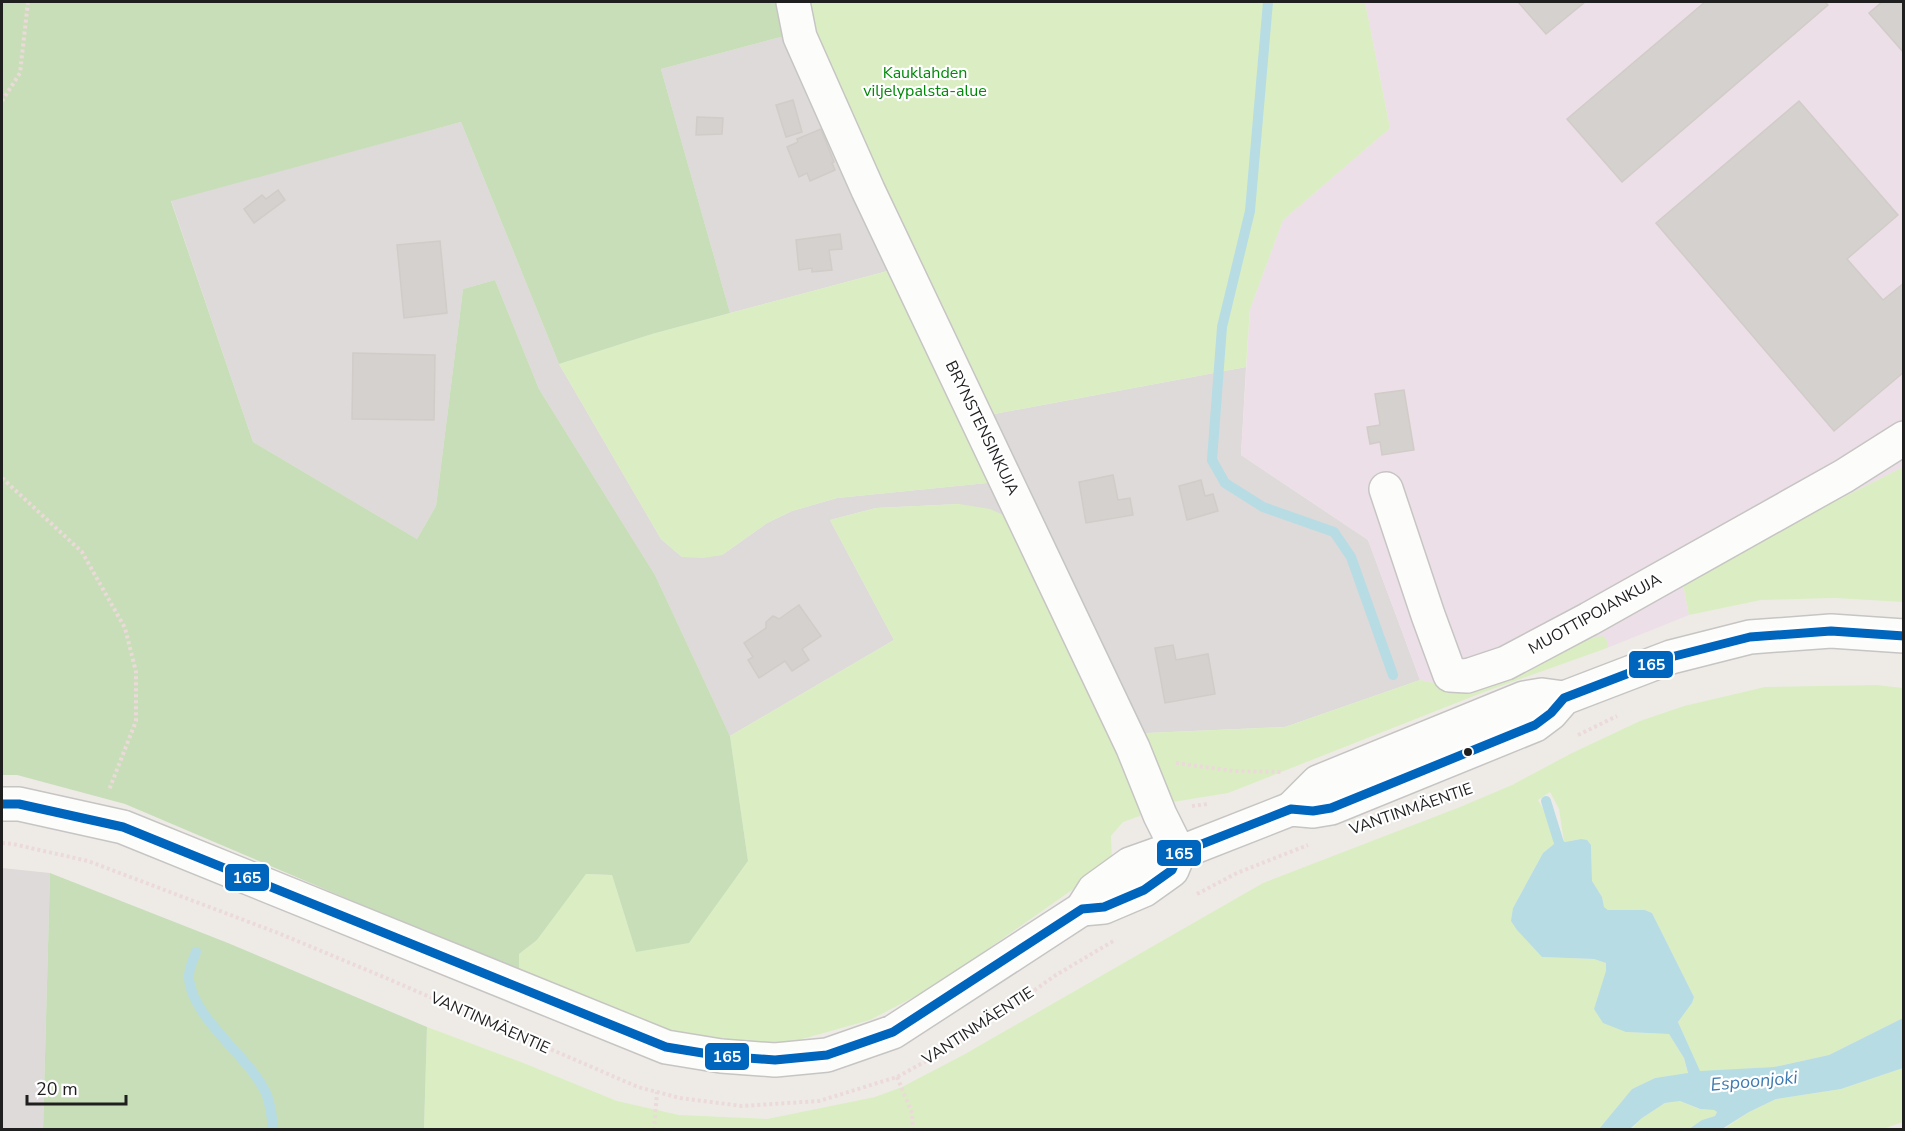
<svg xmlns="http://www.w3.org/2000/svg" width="1905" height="1131" font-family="'Nunito Sans',sans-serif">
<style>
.residential{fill:#dddad9}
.industrial{fill:#ecdfe7}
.grass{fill:#dbeec3}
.forest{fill:#c8deb9}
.water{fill:#b7dce4}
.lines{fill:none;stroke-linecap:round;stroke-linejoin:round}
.stream{stroke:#b7dce4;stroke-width:10}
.building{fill:#d4d1ce;stroke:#d1ccc8;stroke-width:1.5}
.minor-casing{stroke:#c6c5c3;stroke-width:36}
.path{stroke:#ebdad9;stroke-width:4;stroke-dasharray:3 3;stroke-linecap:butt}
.minor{stroke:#fcfcfb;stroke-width:33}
.bus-1-casing{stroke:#fff;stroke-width:14}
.bus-1{stroke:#0065bd;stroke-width:9}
.bus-dot{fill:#1f1f1f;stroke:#fff;stroke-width:2}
.labels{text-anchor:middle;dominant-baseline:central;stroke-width:4.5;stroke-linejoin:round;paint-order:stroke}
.park-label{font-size:16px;fill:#018908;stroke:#fff}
.street-label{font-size:16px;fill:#1f1f1f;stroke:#fff}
.water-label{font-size:18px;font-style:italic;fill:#3f7ab0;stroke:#fff}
.line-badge{stroke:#fff;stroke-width:2}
.badge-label{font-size:16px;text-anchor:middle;font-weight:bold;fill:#fff}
</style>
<rect width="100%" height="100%" fill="#eeebe7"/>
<g class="residential">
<path d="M807 30 884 183 994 414 1246 367 1241 455 1368 540 1420 680 1285 727 1147 733 1136 736 1140 807 959 504 876 508 830 520 894 640 730 736 655 575 539 389 495 280 463 289 436 506 417 539 253 442 171 200 461 122 559 364 661 539 682 557 722 555 767 523 792 511 837 498 987 483 895 269 730 313 661 69Z"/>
<path d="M2 868 50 873 43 1129H2Z"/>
</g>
<path class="industrial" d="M1365 2H1903V467L1682 579 1689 615 1607 648V641L1603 637H1595L1461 689 1420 680 1368 540 1241 455 1250 309 1283 220 1390 128Z"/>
<g class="grass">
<path d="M802 2H1365L1390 128 1283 220 1250 309 1246 367 994 414 884 183 807 30Z"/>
<path d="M895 269 992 480 987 483 837 498 792 511 767 523 722 555 703 558 682 557 661 539 559 364 652 334Z"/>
<path d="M1903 467V602L1835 598 1761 600 1689 615 1682 579Z"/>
<path d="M959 504 990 509 1012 519 1140 807V816L1123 822 1111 836 1112 862 935 986 870 1020 795 1041 737 1044 667 1034 519 972V954L537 940 585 874 612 875 636 952 738 875 748 861 730 736 894 640 830 520 876 508Z"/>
<path d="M1603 636 1607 641V648L1484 692 1228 793 1173 802 1163 797 1136 736 1147 733 1285 727 1420 680 1461 689 1595 637Z"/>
<path d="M1876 685 1903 688V1018L1829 1055 1774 1067 1700 1072 1678 1022 1692 1003 1694 997 1652 913 1645 910H1608L1603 907 1602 897 1592 881 1591 845 1581 839 1564 842 1559 809 1550 792 1538 800 1550 821 1554 844 1543 853 1513 908 1542 957 1594 959 1606 963V971L1626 1032 1669 1034 1684 1058 1688 1074 1655 1078 1632 1089 1599 1129 424 1130 427 1027 521 1062 617 1101 679 1115 767 1119 875 1097 902 1087 965 1054 1263 883 1460 807 1512 785 1572 753 1640 721 1684 706 1765 687Z"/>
<path d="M1903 1068V1122L1883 1129 1722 1130 1749 1112 1776 1099 1841 1089Z"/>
<path d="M1680 1101 1699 1109 1715 1110 1717 1112 1715 1116 1702 1120 1689 1129 1630 1130 1642 1118 1665 1103Z"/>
</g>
<g class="forest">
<path d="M2 2H802L807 30 661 69 730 313 652 334 559 364 461 122 171 201 253 442 417 539 436 506 463 289 495 280 539 389 655 575 730 736 748 861 689 943 636 952 612 875 586 874 537 940 519 954V972L125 804 17 775H2Z"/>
<path d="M50 873 228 943 427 1027 424 1129H43Z"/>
</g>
<path class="water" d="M1581 839 1587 840 1591 845 1592 881 1602 897 1604 907 1608 910H1645L1652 913 1694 997 1692 1003 1678 1022 1700 1071 1774 1067 1829 1055 1903 1018V1068L1841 1089 1776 1099 1749 1112 1722 1129H1689L1702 1120 1715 1116 1717 1112 1714 1110 1700 1109 1680 1101 1665 1103 1642 1118 1630 1129H1599L1632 1089 1655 1078 1688 1073 1684 1058 1669 1034 1626 1032 1603 1023 1594 1009 1606 971V963L1594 959 1542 957 1517 930 1511 921 1513 908 1543 853 1554 844Z"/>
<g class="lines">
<g class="stream">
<path d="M1268 2 1250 211 1222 327 1212 460 1225 483 1263 507 1334 532 1351 557 1393 675"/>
<path d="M1546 801 1559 843 1566 854"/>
<path d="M196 952C193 961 188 969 189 979 193 1019 249 1056 266 1093 271 1105 272 1117 273 1130"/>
</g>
</g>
<g class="building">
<path d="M1518 2H1585L1546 34Z"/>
<path d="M1705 2H1825L1828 5 1622 182 1567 119Z"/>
<path d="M1882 2H1904V53L1869 13Z"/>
<path d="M793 100 802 132 786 137 776 105Z"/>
<path d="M1799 101 1898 215 1847 259 1883 300 1904 283V372L1834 431 1656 223Z"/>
<path d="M697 117 723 118 722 134 696 135Z"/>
<path d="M821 129 834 162 832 163 835 170 810 181 807 173 799 177 787 147 798 142 797 139Z"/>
<path d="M278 190 285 200 254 223 244 209 262 195 266 199Z"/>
<path d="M840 234 842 249 829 250 832 270 812 272V268L799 270 796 240Z"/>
<path d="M440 241 447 313 404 318 397 245Z"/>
<path d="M353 353 435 355 434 420 352 419Z"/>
<path d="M1404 390 1414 450 1382 455 1380 442 1370 444 1367 427 1380 425 1375 394Z"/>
<path d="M1113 475 1118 500 1130 498 1133 515 1086 523 1079 482Z"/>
<path d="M1201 480 1205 496 1213 494 1218 511 1187 520 1179 486Z"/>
<path d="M799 605 821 636 802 649 809 660 792 671 785 661 759 678 748 660 753 657 744 643 766 628V622L773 616 779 619Z"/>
<path d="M1173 645 1176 660 1208 654 1215 694 1165 703 1155 648Z"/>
</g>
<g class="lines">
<g class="minor-casing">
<g id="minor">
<path d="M793 2 800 37 868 190 1133 748 1160 815 1179 853"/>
<path d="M1386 489 1428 615 1450 675 1467 676 1506 663 1589 619 1844 476 1904 438"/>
<path d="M2 804H19L123 827 666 1047 721 1056 775 1060 827 1055 893 1032 1082 909 1094 890 1130 864 1161 853H1179L1291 809 1313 811 1331 808 1535 725 1551 713 1564 698 1671 657 1750 637 1831 631 1904 636"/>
<path d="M1291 809 1318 782 1524 698 1542 695 1564 698"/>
<path d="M1082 909 1104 907 1144 890 1172 870 1179 853"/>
</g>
</g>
<g class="path">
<path d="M2 101 20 73 28 2"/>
<path d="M2 478 82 552 125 628 136 672V721L109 790"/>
<path d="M1578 735 1617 716"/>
<path d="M1176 763 1233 771 1282 772"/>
<path d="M1192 806 1208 804"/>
<path d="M2 843 13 844 88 861 278 933 386 978 638 1087 680 1098 742 1106 819 1101 897 1077 959 1043 1056 975 1115 940"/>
<path d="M1197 894 1237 873 1308 845"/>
<path d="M897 1077 912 1113 913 1130"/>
<path d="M654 1130 657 1092"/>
</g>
<use href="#minor" class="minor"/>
<g class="bus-1-casing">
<path id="bus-1" d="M2 804H19L123 827 666 1047 721 1056 775 1060 827 1055 893 1032 1082 909 1104 907 1144 890 1172 870 1179 853 1291 809 1313 811 1331 808 1535 725 1551 713 1564 698 1671 657 1750 637 1831 631 1904 636"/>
</g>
<use href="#bus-1" class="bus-1"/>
</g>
<circle class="bus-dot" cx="1468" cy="752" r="5"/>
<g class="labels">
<g class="park-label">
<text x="925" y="73">Kauklahden<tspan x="925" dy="18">viljelypalsta-alue</tspan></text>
</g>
<g class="street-label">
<text transform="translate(982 428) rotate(64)">BRYNSTENSINKUJA</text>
<text transform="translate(1595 614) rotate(-29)">MUOTTIPOJANKUJA</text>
<text transform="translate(1411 809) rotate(-19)">VANTINMÄENTIE</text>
<text transform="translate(490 1023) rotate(24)">VANTINMÄENTIE</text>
<text transform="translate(978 1026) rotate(-33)">VANTINMÄENTIE</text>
</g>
<g class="water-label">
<text transform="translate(1754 1081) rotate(-5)">Espoonjoki</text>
</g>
</g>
<g class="line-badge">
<rect x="1628" y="650" width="46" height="29" rx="6" fill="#0065bd"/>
<rect x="1156" y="839" width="46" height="28" rx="6" fill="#0065bd"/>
<rect x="224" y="863" width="46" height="29" rx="6" fill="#0065bd"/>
<rect x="704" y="1042" width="46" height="29" rx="6" fill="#0065bd"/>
</g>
<g class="badge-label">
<text x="1651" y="670">165</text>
<text x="1179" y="859">165</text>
<text x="247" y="883">165</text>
<text x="727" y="1062">165</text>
</g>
<rect width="1905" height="1131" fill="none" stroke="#1f1f1f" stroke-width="6"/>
<path d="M27 1095v9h99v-9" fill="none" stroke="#1f1f1f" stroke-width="3"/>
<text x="36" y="1095" font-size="18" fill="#1f1f1f" stroke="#ffffff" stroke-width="4.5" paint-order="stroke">20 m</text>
</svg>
